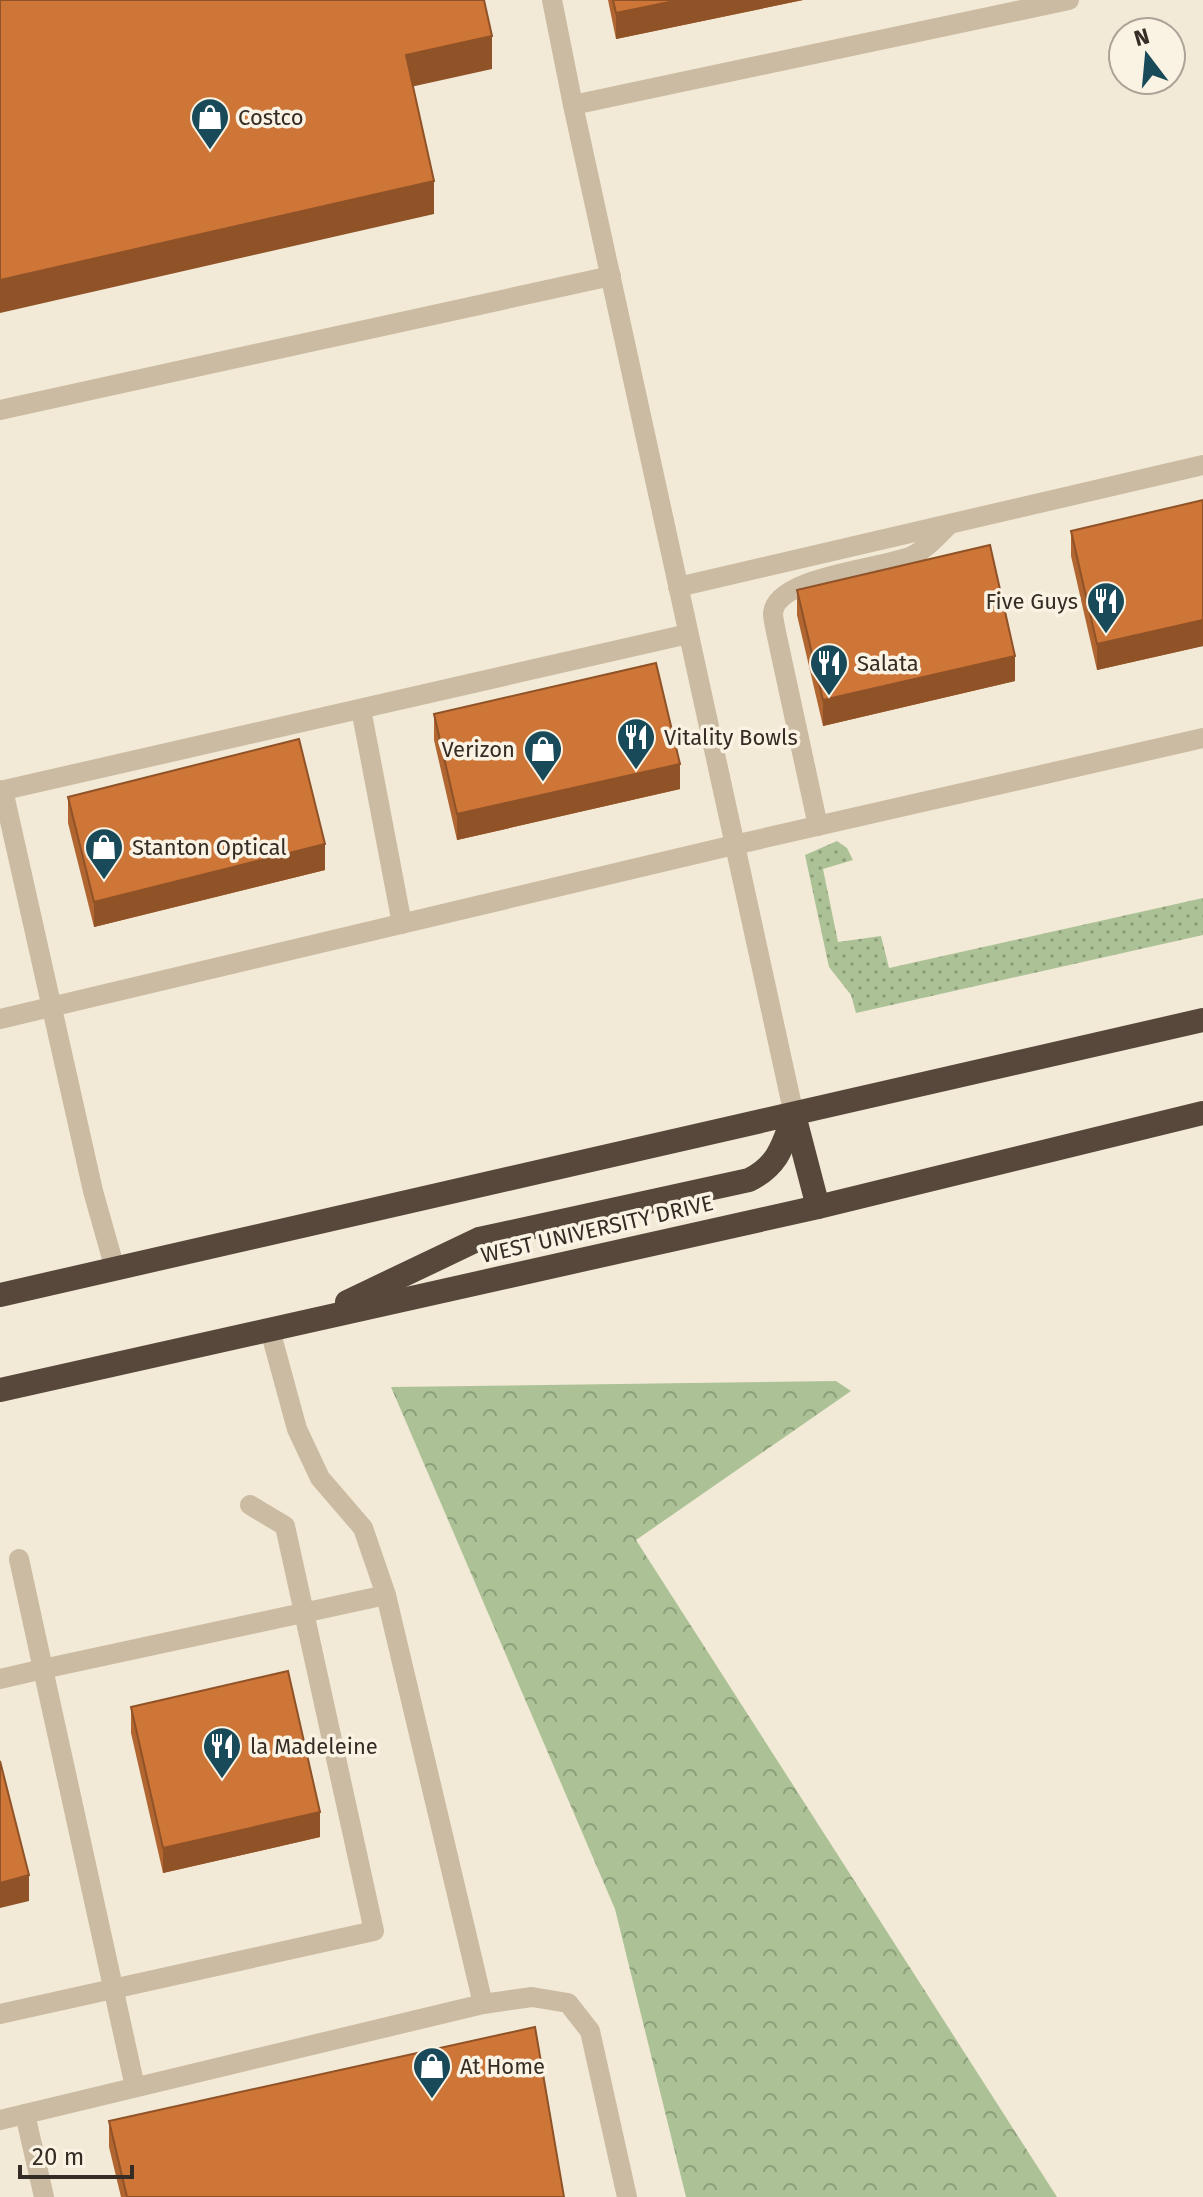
<svg xmlns="http://www.w3.org/2000/svg" width="1203" height="2197" font-family="'Fira Sans',sans-serif">
<style>
.grass{fill:url(#grass-dots)}
.forest{fill:url(#forest-crowns)}
.lines{fill:none;stroke-linecap:round;stroke-linejoin:round}
.lane{stroke:#cbbba2;stroke-width:20}
.highway{stroke:#57483b;stroke-width:24}
.wall{fill:#b16530}
.shaded-wall{fill:#905227}
.building{fill:#ce7538;stroke:#905227;stroke-width:2}
.labels{text-anchor:middle;dominant-baseline:central;stroke-width:7;stroke-linejoin:round;paint-order:stroke}
.poi-label{font-size:22px;fill:#352c25;stroke:#faf3e3;text-anchor:start}
.street-label{font-size:22px;fill:#352c25;stroke:#faf3e3}
</style>
<defs>
<pattern id="grass-dots" width="8" height="8" patternUnits="userSpaceOnUse" patternTransform="scale(2)"><rect width="8" height="8" fill="#acc296"/><path d="M2 2h.1M6 6h.1" fill="none" stroke="#8d9e7a" stroke-width="1.8" stroke-linecap="round"/></pattern>
<pattern id="forest-crowns" width="20" height="18" patternUnits="userSpaceOnUse" patternTransform="scale(2)"><rect width="20" height="18" fill="#acc296"/><path d="M2 6a3 3 0 1 1 6 0M12 15a3 3 0 1 1 6 0" fill="none" stroke="#8d9e7a"/></pattern>
</defs>
<rect width="100%" height="100%" fill="#f2ead6"/>
<path class="grass" d="M837 841 847 848 853 860 823 869 838 942 881 936 889 968 1203 898V935L856 1013 851 995 829 967 805 855Z"/>
<path class="forest" d="M836 1381 851 1391 636 1540 1057 2197H686L615 1909 391 1387Z"/>
<g class="lines">
<g class="lane">
<path d="M552 0 573 105"/>
<path d="M0 410 611 276"/>
<path d="M678 587 1203 465"/>
<path d="M361 709 402 924"/>
<path d="M3 790 93 1191 115 1269"/>
<path d="M0 791 688 634"/>
<path d="M818 826 776 632C775 626 773 619 773 613 777 576 883 569 912 556 927 549 938 535 950 524"/>
<path d="M0 1019 734 845 1203 738"/>
<path d="M794 1115 573 105 1069 0"/>
<path d="M0 1679 43 1669 19 1559"/>
<path d="M483 2004 532 1997 568 2003 590 2031 627 2197"/>
<path d="M0 2014 374 1931 285 1526 250 1505"/>
<path d="M135 2087 43 1669 386 1595"/>
<path d="M25 2114 44 2197"/>
<path d="M0 2120 483 2004 386 1595 363 1528 320 1478 297 1429 270 1330"/>
</g>
<g class="highway">
<path d="M794 1115 818 1207"/>
<path d="M0 1295 1203 1020"/>
<path d="M347 1302 479 1239 749 1180C779 1165 783 1145 794 1115"/>
<path d="M0 1390 818 1207 1203 1113"/>
</g>
</g>
<g class="wall">
<path d="M608 0H803L616 39Z"/>
<path d="M1203 500V646L1097 670 1071 556V531Z"/>
<path d="M797 590 1015 681 823 726 797 615Z"/>
<path d="M434 714 680 789 457 840 434 740Z"/>
<path d="M68 797 325 870 94 927 68 823Z"/>
<path d="M131 1707 320 1837 163 1873 131 1733Z"/>
<path d="M109 2121 564 2197H121L109 2147Z"/>
</g>
<g class="shaded-wall">
<path d="M679 0H803L616 39V13Z"/>
<path d="M492 36V69L406 88V55Z"/>
<path d="M434 181V214L0 313V280Z"/>
<path d="M1203 620V646L1097 670V644Z"/>
<path d="M1015 656V681L823 726V700Z"/>
<path d="M680 764V789L457 840V814Z"/>
<path d="M325 844V870L94 927V902Z"/>
<path d="M320 1812V1837L163 1873V1848Z"/>
<path d="M29 1875V1901L0 1908V1883Z"/>
</g>
<g class="building">
<path d="M0 0H484L492 36 406 55 434 181 0 280Z"/>
<path d="M613 0H679L616 13Z"/>
<path d="M1203 500V620L1097 644 1071 531Z"/>
<path d="M990 545 1015 656 823 700 797 590Z"/>
<path d="M656 663 680 764 457 814 434 714Z"/>
<path d="M299 739 325 844 94 902 68 797Z"/>
<path d="M288 1671 320 1812 163 1848 131 1707Z"/>
<path d="M0 1761 29 1875 0 1883Z"/>
<path d="M535 2027 564 2197H127L109 2121Z"/>
</g>
<defs>
<g id="shop-pin" transform="scale(2)"><path d="M0 17L-7.5 6A9.5 9.5 0 1 1 7.5 6Z" fill="#184a59" stroke="#faf3e3"/><path d="M-5-2.5h2.3a2.7 3.5 0 0 1 5.4 0H5L5.5 6h-11ZM-1.5-2.5h3a1.5 2.3 0 0 0-3 0Z" fill="#fff"/></g>
<g id="restaurant-pin" transform="scale(2)"><path d="M0 17L-7.5 6A9.5 9.5 0 1 1 7.5 6Z" fill="#184a59" stroke="#faf3e3"/><path d="M-5-6h1v4h1v-4h1v4h1v-4h1v5L-1.5 .5V6h-2V.5L-5-1ZM5-6V6H3V1.5H1.5Q1.5-4 5-6Z" fill="#fff"/></g>
</defs>
<g fill-rule="evenodd">
<use href="#shop-pin" x="210" y="117"/>
<use href="#restaurant-pin" x="1106" y="601"/>
<use href="#restaurant-pin" x="829" y="663"/>
<use href="#restaurant-pin" x="636" y="737"/>
<use href="#shop-pin" x="543" y="749"/>
<use href="#shop-pin" x="104" y="847"/>
<use href="#restaurant-pin" x="222" y="1746"/>
<use href="#shop-pin" x="432" y="2066"/>
</g>
<g class="labels">
<g class="poi-label">
<text x="238" y="117">Costco</text>
<text x="1078" y="601" text-anchor="end">Five Guys</text>
<text x="857" y="663">Salata</text>
<text x="664" y="737">Vitality Bowls</text>
<text x="515" y="749" text-anchor="end">Verizon</text>
<text x="132" y="847">Stanton Optical</text>
<text x="250" y="1746">la Madeleine</text>
<text x="460" y="2066">At Home</text>
</g>
<g class="street-label">
<text transform="translate(597 1229) rotate(-13)">WEST UNIVERSITY DRIVE</text>
</g>
</g>
<g transform="translate(1147 56) rotate(344)"><circle r="38" fill="#faf3e3" stroke="#aba397" stroke-width="2"/>
<path d="M0-6L14 30L0 20L-14 30Z" fill="#184a59"/>
<text y="-12" font-size="22" font-weight="bold" text-anchor="middle" fill="#352c25">N</text>
</g>
<path d="M20 2165v12h112v-12" fill="none" stroke="#352c25" stroke-width="4"/>
<text x="32" y="2165" font-size="24" fill="#352c25" stroke="#faf3e3" stroke-width="6" paint-order="stroke">20 m</text>
</svg>
